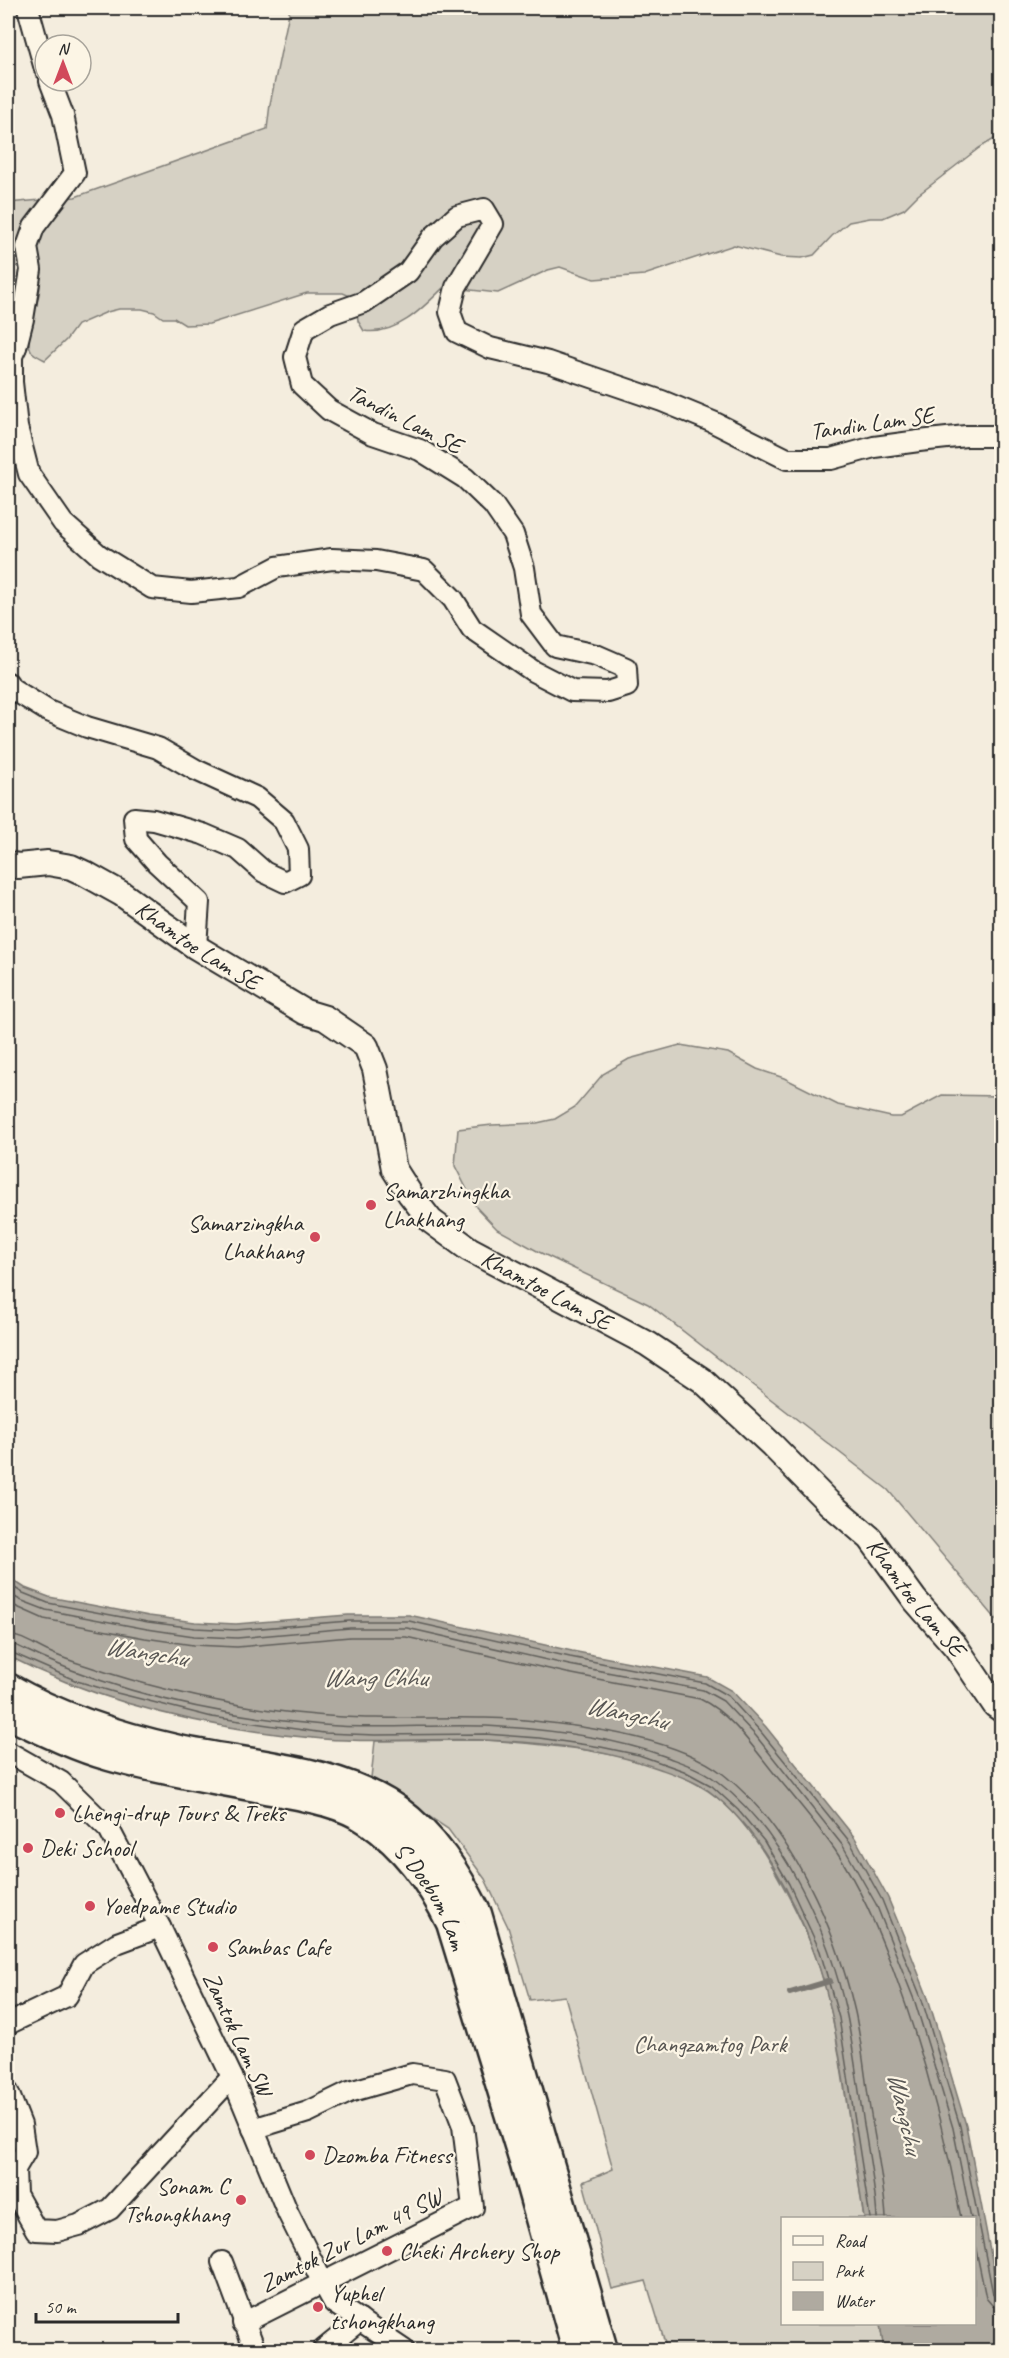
<svg xmlns="http://www.w3.org/2000/svg" width="1009" height="2358" font-family="Caveat,sans-serif">
<style>
.green{fill:#d6d1c4;stroke:#807e78;stroke-width:1.5}
.water{fill:#afaaa0;stroke:#7a7771;stroke-width:1.5}
.lines{fill:none;stroke-linecap:round;stroke-linejoin:round}
.shore{stroke:#605e5a;stroke-width:1.5}
.stream{stroke:#7a7771;stroke-width:6}
.minor-casing{stroke:#2b2b2b;stroke-width:24}
.major-casing{stroke:#2b2b2b;stroke-width:28}
.highway-casing{stroke:#2b2b2b;stroke-width:33}
.minor{stroke:#fcf5e5;stroke-width:20}
.major{stroke:#fcf5e5;stroke-width:24}
.highway{stroke:#fcf5e5;stroke-width:28}
.poi-dot{fill:#d1495b;stroke:#fcf5e5;stroke-width:2}
.labels{text-anchor:middle;dominant-baseline:central;stroke-width:4.5;stroke-linejoin:round;paint-order:stroke}
.street-label{font-size:24px;fill:#2b2b2b;stroke:#fcf5e5}
.poi-label{font-size:24px;fill:#2b2b2b;stroke:#fcf5e5;text-anchor:start}
.park-label{font-size:24px;fill:#565451;stroke:#fcf5e5}
.water-label{font-size:26px;font-style:italic;fill:#595754;stroke:#fcf5e5}
</style>
<rect width="100%" height="100%" fill="#f4edde"/>
<filter id="ink" filterUnits="userSpaceOnUse"><feTurbulence type="fractalNoise" baseFrequency=".0167" numOctaves="2"/><feDisplacementMap in="SourceGraphic" scale="12" xChannelSelector="R" yChannelSelector="G"/><feConvolveMatrix kernelMatrix="1 2 1 2 8 2 1 2 1" color-interpolation-filters="sRGB"/></filter>
<g filter="url(#ink)">
<g class="green">
<path d="M290 8H1001V135L979 148 918 195 904 209 883 218H870L849 222 832 236 814 255 802 258 781 257 734 245 644 275 594 279 560 267 548 270 498 293 444 287C423 308 396 336 364 331L358 321 357 311 364 302 343 293H307L209 324 185 325 174 318H163L154 312 142 309H119L107 312 77 325 66 340 45 360C41 358 35 355 32 352 21 337 43 300 40 280L19 266 8 267V203L75 197 267 129 270 104Z"/>
<path d="M680 1045 728 1053 757 1069 784 1078 838 1105 891 1117H901L942 1095 1001 1096V1625L888 1490 648 1304 539 1252 497 1229 476 1207 455 1166 458 1129 492 1125 537 1123 555 1119 575 1107 603 1074 629 1059Z"/>
<path d="M484 1740C554 1745 648 1751 708 1791 734 1808 756 1839 772 1866 788 1894 803 1922 814 1952 830 1993 836 2036 843 2080 850 2126 857 2172 864 2218H782V2324H880L884 2350H667L646 2281 612 2289 583 2182 613 2169 565 1996 530 2000 508 1927 485 1879 448 1829 371 1778 375 1741Z"/>
</g>
<path class="water" d="M8 1577 25 1588 49 1597 149 1616 195 1622 236 1624 348 1615H409L572 1651 707 1677 732 1691 766 1727 855 1838 888 1898 905 1939 928 1998 966 2125 1001 2308V2350H884L880 2324H974V2218H864C857 2173 851 2128 844 2083 837 2039 830 1996 815 1955 795 1899 758 1827 709 1791 695 1781 677 1775 660 1769 605 1749 543 1742 484 1740 431 1738 377 1743 323 1739 215 1730 105 1705 8 1656Z"/>
<g class="lines">
<g class="shore">
<path d="M8 1584 23 1593 48 1603 148 1622 195 1628 236 1630 349 1621H409L570 1657 705 1683 728 1696 761 1732 850 1842 882 1900 922 2000 960 2126 993 2294 996 2299 1002 2300"/>
<path d="M8 1593 20 1600 46 1610 147 1629 194 1636 237 1638 350 1628H407L569 1665 703 1690 723 1701 756 1736 843 1846 876 1904 915 2002 929 2048 953 2128 971 2218"/>
<path d="M8 1603 44 1619 145 1638 193 1645 237 1647 350 1637H406L567 1673 700 1699C730 1713 752 1746 773 1772 794 1797 816 1823 835 1850 860 1886 877 1928 893 1969 923 2050 945 2133 961 2218"/>
<path d="M8 1635C22 1636 34 1645 47 1651 60 1657 74 1662 87 1666 149 1687 213 1702 278 1711 311 1715 343 1718 376 1718 432 1719 486 1715 542 1722 597 1728 679 1740 723 1774 792 1828 836 1929 855 2012 862 2044 865 2077 870 2109 876 2145 884 2182 886 2218"/>
<path d="M8 1644 15 1645C110 1692 217 1716 323 1725 377 1730 431 1724 486 1726 545 1729 608 1736 664 1756 682 1763 703 1769 718 1782 785 1833 830 1935 847 2016 853 2047 857 2079 862 2111 867 2147 875 2183 877 2218"/>
<path d="M8 1651 77 1681 117 1693 212 1717 324 1733 375 1735 485 1734 539 1738 601 1747 639 1755 684 1771 712 1786 738 1810 764 1841 789 1884 820 1951 839 2018 870 2218"/>
<path d="M974 2240 986 2298 992 2305 1002 2307"/>
</g>
<path class="stream" d="M790 1993 830 1981"/>
<g class="minor-casing">
<g id="minor">
<path d="M28 8 45 69"/>
<path d="M16 347 23 319 31 270 27 247 34 227 75 173 63 115 50 81"/>
<path d="M8 348 16 347 12 356V382L17 427 29 474 63 523 99 555 152 588 191 592 239 587 277 567 332 559 376 561 424 570 453 599 472 629 533 671 572 691 608 692 627 686 626 668 596 655 555 646 531 614 524 568 513 534 493 505 465 478 420 450 373 434 329 410 302 385 295 357 304 329 330 314 364 302 408 272 433 237 457 216 484 209 493 224 456 287 450 312 457 332 490 348 548 362 662 401 713 422 787 459H831L874 447 919 441 966 436H1002"/>
<path d="M8 683 11 688 48 711 87 727 158 748 196 770 257 798 284 821 298 849 299 875 285 882 264 872 238 849 203 834 154 820 134 818 136 839 157 863 199 902 196 947"/>
<path d="M8 1752 61 1782 109 1829 160 1927 232 2077 288 2213 323 2283 334 2303 404 2350"/>
<path d="M8 2024 67 1996 84 1964 117 1943 160 1927"/>
<path d="M8 2092 21 2125 25 2152 15 2169 16 2194 36 2230 57 2231 79 2225 110 2209 232 2077"/>
<path d="M222 2262 255 2350"/>
<path d="M243 2323 473 2207 463 2126 445 2079 412 2074 349 2092 308 2112 253 2129"/>
<path d="M323 2350 360 2320"/>
</g>
</g>
<g class="major-casing">
<g id="major">
<path id="s1" d="M8 864 18 866 48 863 71 867 86 874 122 894 196 947 305 1012 325 1018 366 1046 375 1069 394 1169 410 1194 431 1221 469 1249 648 1344 702 1380 772 1445 829 1503 870 1538 915 1600 956 1647 995 1705 1002 1710"/>
</g>
</g>
<g class="highway-casing">
<g id="highway">
<path d="M8 1688C60 1718 120 1737 179 1750 249 1765 337 1768 397 1810 434 1837 457 1874 477 1914L603 2350"/>
<path id="s2" d="M8 1714C40 1729 74 1746 109 1756 158 1770 210 1778 261 1788 296 1795 339 1800 369 1821 406 1847 432 1883 451 1923L525 2165 577 2350"/>
</g>
</g>
<use href="#minor" class="minor"/>
<use href="#major" class="major"/>
<use href="#highway" class="highway"/>
</g>
</g>
<g class="poi-dot">
<circle cx="371" cy="1205" r="6"/>
<circle cx="315" cy="1237" r="6"/>
<circle cx="60" cy="1813" r="6"/>
<circle cx="28" cy="1848" r="6"/>
<circle cx="90" cy="1906" r="6"/>
<circle cx="213" cy="1947" r="6"/>
<circle cx="310" cy="2155" r="6"/>
<circle cx="241" cy="2200" r="6"/>
<circle cx="387" cy="2251" r="6"/>
<circle cx="318" cy="2307" r="6"/>
</g>
<g class="labels">
<g class="street-label">
<text transform="translate(405 419) rotate(27)">Tandin Lam SE</text>
<text transform="translate(872 423) rotate(-8)">Tandin Lam SE</text>
<text stroke="none"><textPath href="#s1" startOffset="213">Khamtoe Lam SE</textPath></text>
<text stroke="none"><textPath href="#s1" startOffset="735">Khamtoe Lam SE</textPath></text>
<text stroke="none"><textPath href="#s1" startOffset="1221">Khamtoe Lam SE</textPath></text>
<text stroke="none"><textPath href="#s2" startOffset="478">S Doebum Lam</textPath></text>
<text transform="translate(238 2034) rotate(65)">Zamtok Lam SW</text>
<text transform="translate(351 2240) rotate(-27)">Zamtok Zur Lam 49 SW</text>
</g>
<g class="poi-label">
<text x="383" y="1191">Samarzhingkha<tspan x="383" dy="28">Lhakhang</tspan></text>
<text x="303" y="1223" text-anchor="end">Samarzingkha<tspan x="303" dy="28">Lhakhang</tspan></text>
<text x="72" y="1813">Lhengi-drup Tours &amp; Treks</text>
<text x="40" y="1848">Deki School</text>
<text x="102" y="1906">Yoedpame Studio</text>
<text x="225" y="1947">Sambas Cafe</text>
<text x="322" y="2155">Dzomba Fitness</text>
<text x="229" y="2186" text-anchor="end">Sonam C<tspan x="229" dy="28">Tshongkhang</tspan></text>
<text x="399" y="2251">Cheki Archery Shop</text>
<text x="330" y="2293">Yuphel<tspan x="330" dy="28">tshongkhang</tspan></text>
</g>
<g class="park-label">
<text x="710" y="2044">Changzamtog Park</text>
</g>
<g class="water-label">
<text transform="translate(146 1652) rotate(9)">Wangchu</text>
<text x="375" y="1677">Wang Chhu</text>
<text transform="translate(627 1713) rotate(12)">Wangchu</text>
<text transform="translate(905 2113) rotate(77)">Wangchu</text>
</g>
</g>
<rect width="1009" height="2358" fill="none" stroke="#fcf5e5" stroke-width="30"/>
<rect x="15" y="15" width="979" height="2328" fill="none" stroke="#2b2b2b" stroke-width="2" filter="url(#ink)"/>
<rect x="781" y="2217" width="195" height="108" fill="#fcf5e5" stroke="#a8a49b" stroke-width="1.5"/>
<rect x="793" y="2236" width="30" height="9" fill="#fcf5e5" stroke="#a8a49b" stroke-width="1.5"/>
<text x="835" y="2247" font-size="18" fill="#2b2b2b">Road</text>
<rect x="793" y="2262" width="30" height="18" fill="#d6d1c4" stroke="#a8a49b" stroke-width="1.5"/>
<text x="835" y="2277" font-size="18" fill="#2b2b2b">Park</text>
<rect x="793" y="2292" width="30" height="18" fill="#afaaa0" stroke="#a8a49b" stroke-width="1.5"/>
<text x="835" y="2307" font-size="18" fill="#2b2b2b">Water</text>
<g transform="translate(63 63)"><circle r="28" fill="#fcf5e5" stroke="#a8a49b" stroke-width="1.5"/>
<path d="M0-4.5L10 22L0 15L-10 22Z" fill="#d1495b"/>
<text y="-9" font-size="16" font-weight="bold" text-anchor="middle" fill="#2b2b2b">N</text>
</g>
<path d="M36 2313v9h142v-9" fill="none" stroke="#2b2b2b" stroke-width="3"/>
<text x="45" y="2313" font-size="18" fill="#2b2b2b" stroke="#fcf5e5" stroke-width="4.5" paint-order="stroke">50 m</text>
</svg>
